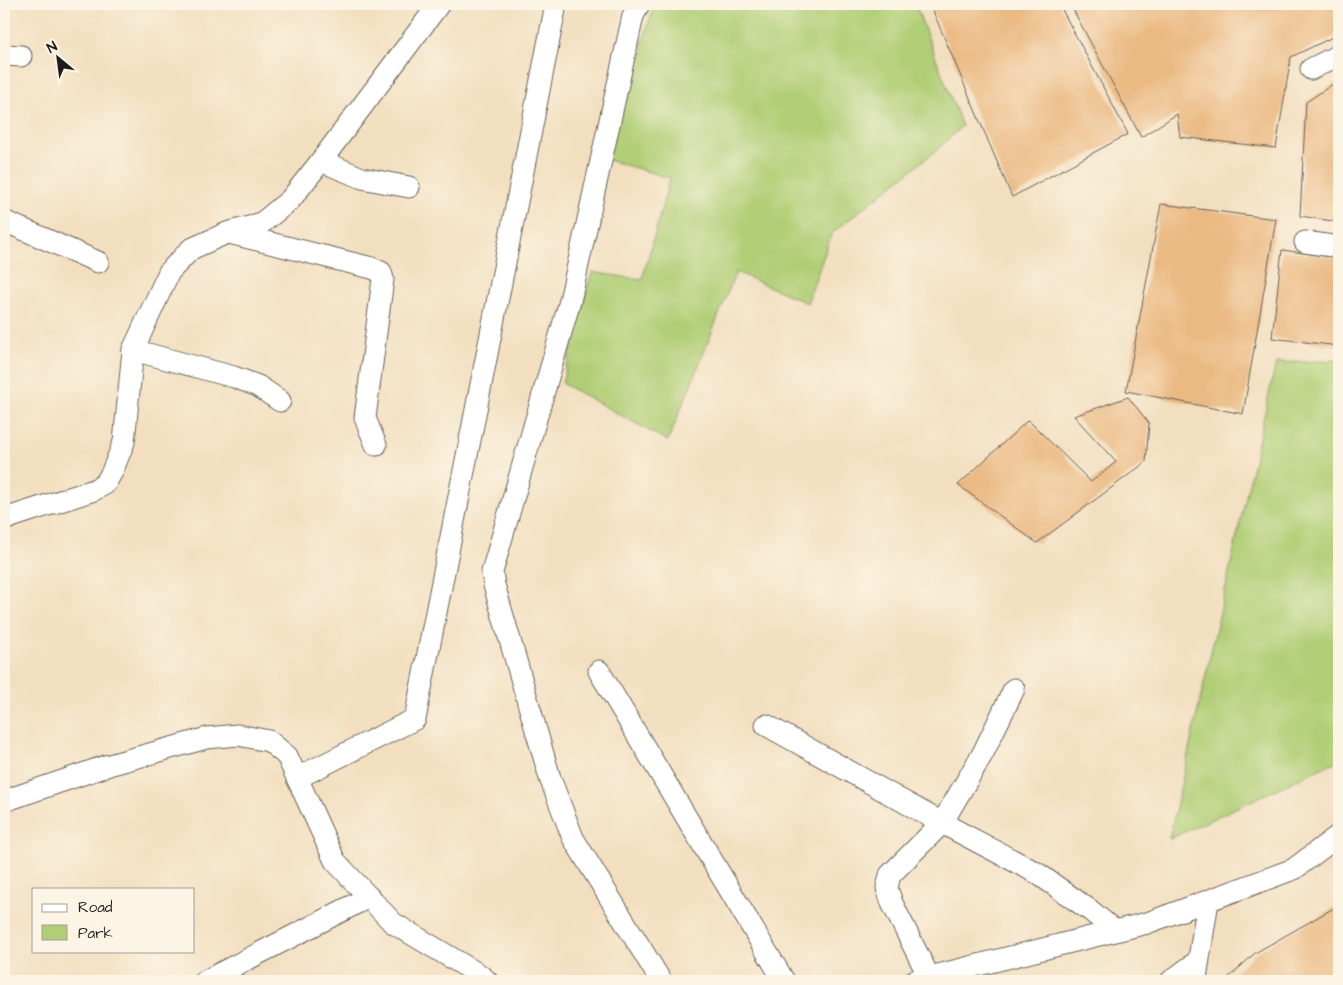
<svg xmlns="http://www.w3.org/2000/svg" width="1343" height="985" font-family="'Architects Daughter',sans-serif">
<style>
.green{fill:#b0ce75;stroke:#667548}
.building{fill:#ebb982}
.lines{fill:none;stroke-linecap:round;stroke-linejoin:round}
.minor-casing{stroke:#676055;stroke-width:23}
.minor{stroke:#fff;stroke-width:21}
</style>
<rect width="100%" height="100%" fill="#fcf5e5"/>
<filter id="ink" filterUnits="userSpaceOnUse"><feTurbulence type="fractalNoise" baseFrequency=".02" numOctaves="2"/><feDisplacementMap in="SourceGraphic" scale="10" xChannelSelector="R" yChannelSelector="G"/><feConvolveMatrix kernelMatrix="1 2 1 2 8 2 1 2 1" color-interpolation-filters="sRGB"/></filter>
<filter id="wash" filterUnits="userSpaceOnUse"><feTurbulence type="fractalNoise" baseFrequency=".0096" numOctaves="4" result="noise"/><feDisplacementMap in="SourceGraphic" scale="20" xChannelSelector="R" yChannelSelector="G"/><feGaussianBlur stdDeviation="1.12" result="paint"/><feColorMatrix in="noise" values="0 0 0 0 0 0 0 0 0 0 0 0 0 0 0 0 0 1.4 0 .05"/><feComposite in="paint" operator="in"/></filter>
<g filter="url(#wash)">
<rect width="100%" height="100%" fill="#f2dfbf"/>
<g class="green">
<path d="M655 4H915L962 126 939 148 832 233 807 303 736 272 668 441 562 383 592 272 642 280 670 178 605 159Z"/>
<path d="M1339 360V760L1169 839 1276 363Z"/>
</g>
<g id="blocks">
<g class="building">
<path d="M930 4H1059L1128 134 1012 197Z"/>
<path d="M1070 4H1339V34L1291 57 1276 148 1180 137 1177 114 1141 137Z"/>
<path d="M1339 80V222L1300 216 1306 102Z"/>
<path d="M1161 204 1276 219 1243 414 1126 391Z"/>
<path d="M1282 250 1339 258V346L1272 338Z"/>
<path d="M1128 397 1149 423 1146 462 1037 543 958 485 1028 420 1091 482 1116 462 1074 416Z"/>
<path d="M1339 905V981H1225L1255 953Z"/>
</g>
</g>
</g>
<g filter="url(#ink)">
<use href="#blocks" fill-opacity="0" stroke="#676055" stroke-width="1"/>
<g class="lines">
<g class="minor-casing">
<g id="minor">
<path d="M639 4 633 16 570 301 492 572 494 585 550 778 573 838 661 981"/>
<path d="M4 55 21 56"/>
<path d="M1311 69 1339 55"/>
<path d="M321 161 362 178 409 187"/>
<path d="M4 221 98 262"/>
<path d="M229 233 372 268 381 272 383 279 365 418 376 445"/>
<path d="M1305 242 1339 247"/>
<path d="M133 350 234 377 258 386 280 401"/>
<path d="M4 520 14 516 94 490 105 484 112 472 124 442 133 350 169 272 191 249 227 233 250 227 263 222 290 200 321 161 439 4"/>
<path d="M599 671 784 981"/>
<path d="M766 725 942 823 1037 873 1091 911 1115 931"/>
<path d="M297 778 415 719 556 4"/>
<path d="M4 801 109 765 207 738 238 735 269 741 287 756 335 861 393 923 480 975 487 981"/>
<path d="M929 977 892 903 887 888 890 875 942 823 983 753 1014 689"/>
<path d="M205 981 369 897"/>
<path d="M914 981 1147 923 1294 869 1339 835"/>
<path d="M1171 981 1198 961"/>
<path d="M1196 981V978L1208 901"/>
</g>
</g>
<use href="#minor" class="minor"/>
</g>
</g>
<rect width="1343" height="985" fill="none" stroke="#fcf5e5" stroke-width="20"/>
<rect x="32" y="888" width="162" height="65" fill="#fcf5e5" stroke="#a29e95"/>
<rect x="42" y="904" width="25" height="8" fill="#ffffff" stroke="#a29e95"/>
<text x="78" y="912" font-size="15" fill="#1c1c1c">Road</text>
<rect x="42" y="925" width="25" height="15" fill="#b0ce75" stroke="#a29e95"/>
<text x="78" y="938" font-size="15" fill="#1c1c1c">Park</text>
<g transform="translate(58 58) rotate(331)" stroke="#fcf5e5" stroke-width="4" paint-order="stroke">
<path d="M0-4L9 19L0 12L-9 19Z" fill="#1c1c1c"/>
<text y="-8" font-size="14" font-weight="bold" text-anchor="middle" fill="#1c1c1c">N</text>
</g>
</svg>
